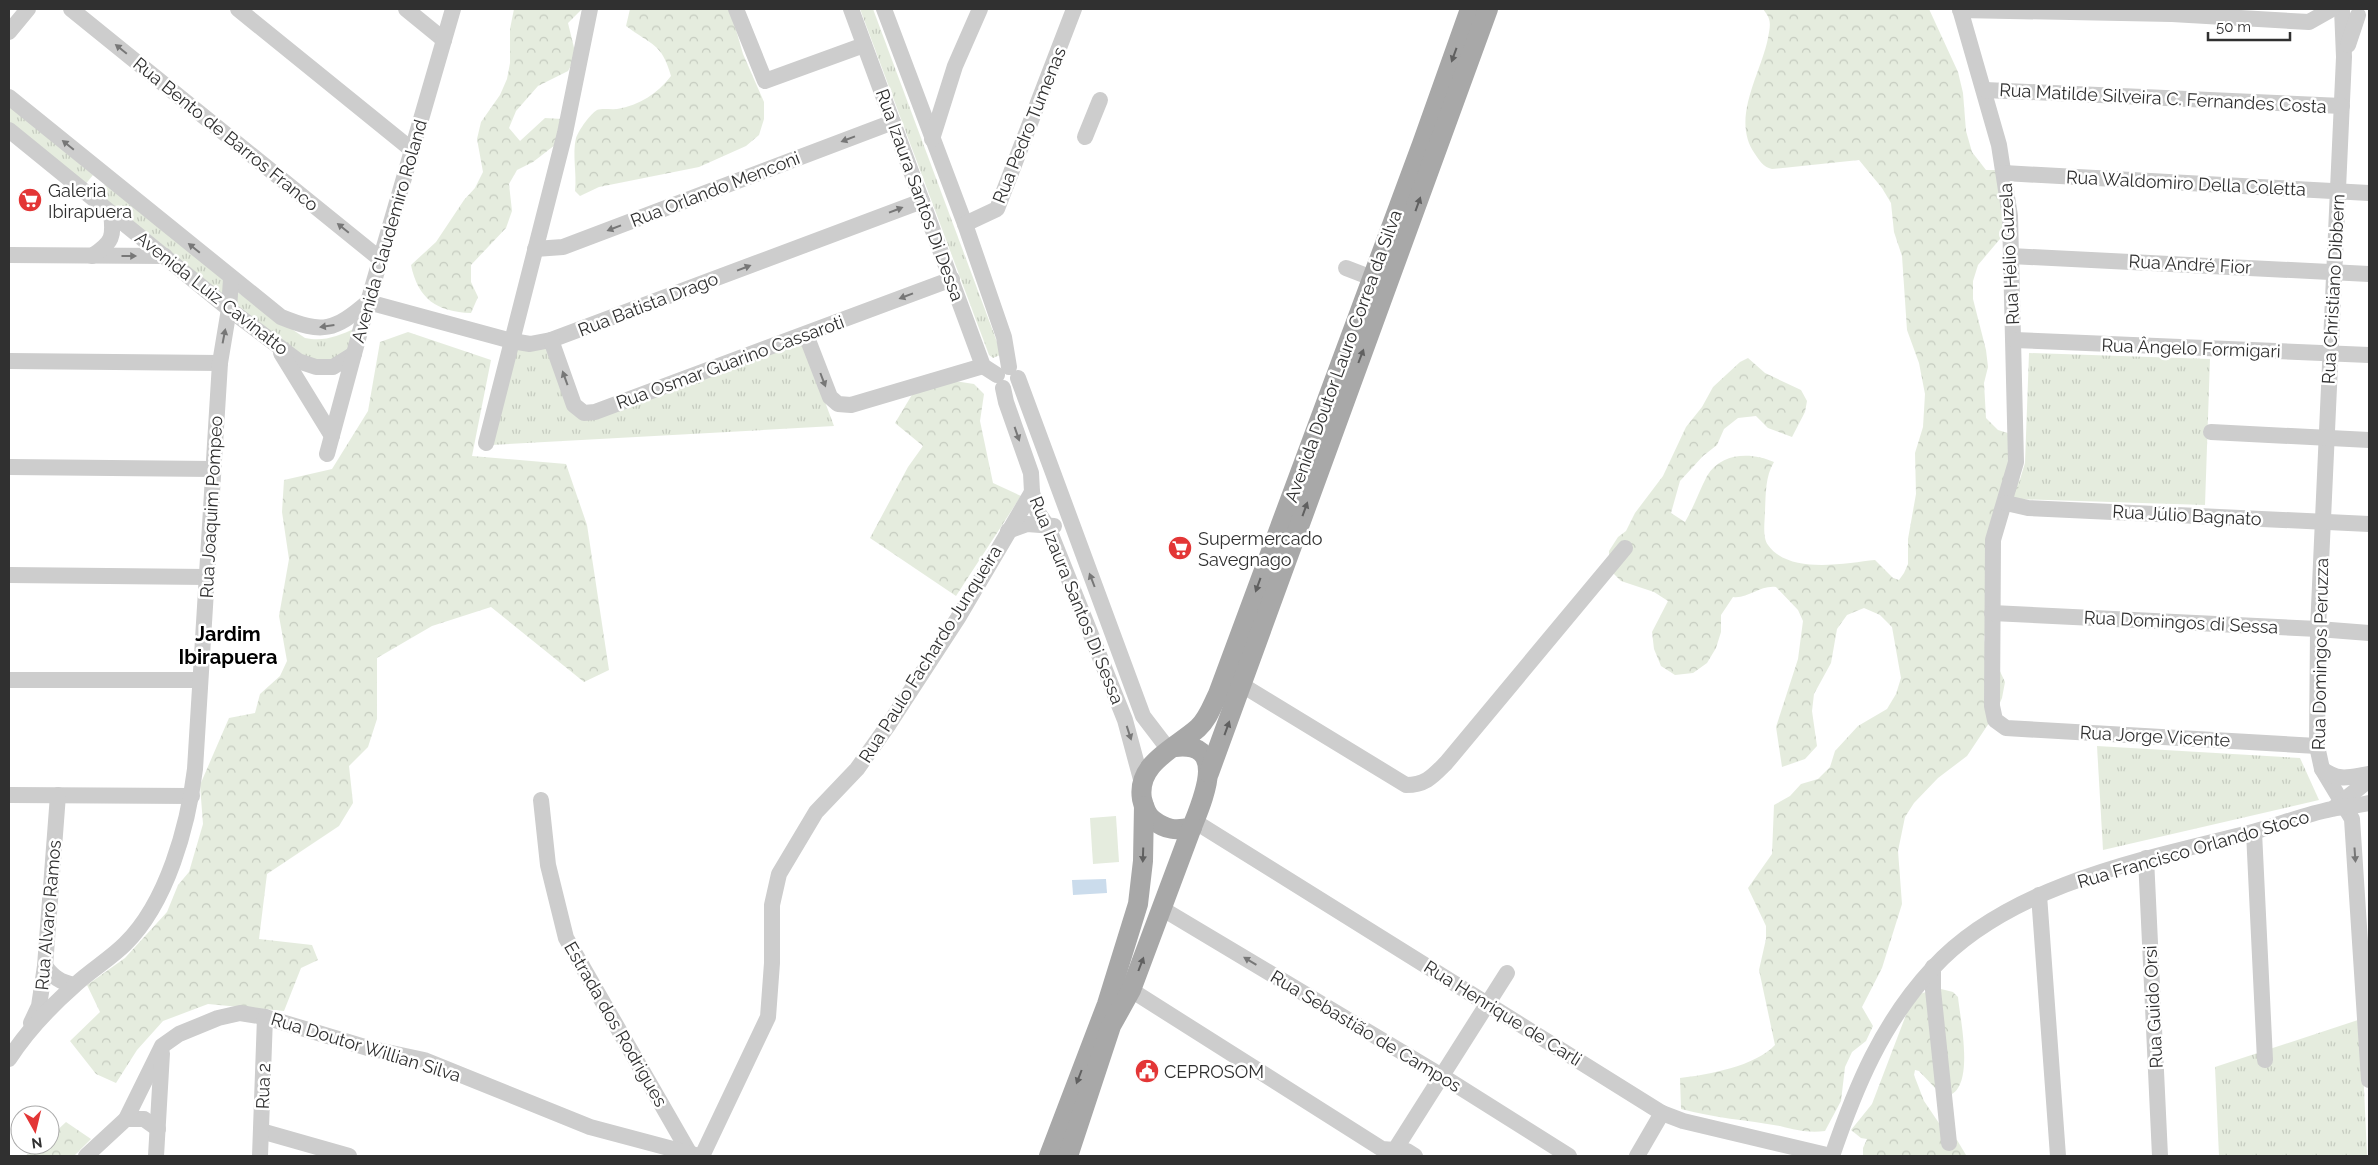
<svg xmlns="http://www.w3.org/2000/svg" width="2378" height="1165" font-family="Raleway,sans-serif">
<style>
.grass{fill:url(#grass-tufts)}
.forest{fill:url(#forest-crowns)}
.pitch{fill:#e5ecde}
.water{fill:#cbdcec}
.lines{fill:none;stroke-linecap:round;stroke-linejoin:round}
.minor{stroke:#cdcdcd;stroke-width:16}
.major{stroke:#a8a8a8;stroke-width:20}
.oneway{fill:#777}
.oneway2{fill:#606060}
.labels{text-anchor:middle;dominant-baseline:central;stroke-width:5;stroke-linejoin:round;paint-order:stroke}
.street-label{font-size:18px;fill:#303030;stroke:#fff}
.poi-label{font-size:18px;fill:#303030;stroke:#fff;text-anchor:start}
.quarter-label{font-size:20px;font-weight:bold;fill:#000;stroke:#fff}
</style>
<defs>
<pattern id="grass-tufts" width="24" height="20" patternUnits="userSpaceOnUse" patternTransform="scale(1.25)"><rect width="24" height="20" fill="#e5ecde"/><path d="M3 7l-1-3M5 7V3M7 7l1-3M15 17l-1-3M17 17v-4M19 17l1-3" fill="none" stroke="#c5cbbf"/></pattern>
<pattern id="forest-crowns" width="20" height="18" patternUnits="userSpaceOnUse" patternTransform="scale(1.25)"><rect width="20" height="18" fill="#e5ecde"/><path d="M2 6a3 3 0 1 1 6 0M12 15a3 3 0 1 1 6 0" fill="none" stroke="#c5cbbf"/></pattern>
</defs>
<rect width="100%" height="100%" fill="#fff"/>
<g class="grass">
<path d="M860 9H873L1000 350V355L993 358 989 355Z"/>
<path d="M9 105 93 175 84 186 9 124Z"/>
<path d="M106 183 226 282V299L98 193Z"/>
<path d="M237 292 305 338C324 342 338 336 356 328L350 351 332 363 308 359 237 308Z"/>
<path d="M803 343 834 426 491 445 515 346 548 349 571 411Z"/>
<path d="M2029 353 2210 359 2205 505 2014 499 2025 463Z"/>
<path d="M2097 746 2300 758 2319 800 2103 850Z"/>
<path d="M2361 1019 2367 1156H2219L2215 1067Z"/>
</g>
<g class="forest">
<path d="M514 9H582L568 23 576 56 568 71 538 86 516 111 509 128 520 141 545 118 562 119 555 145 533 162 517 170 509 184 512 211 506 228 471 265V282L478 297 471 313C437 312 418 299 411 265L436 242 464 200 475 188 483 172 477 139 481 122 500 95 507 79 510 63V29Z"/>
<path d="M630 9H730L743 54 764 102V119L759 135 746 146 699 167 599 187 580 196 575 191C577 174 572 154 576 138 579 130 590 114 597 110 603 108 611 110 617 109 640 105 657 94 671 76 662 43 651 45 626 26Z"/>
<path d="M1763 9H1929L1958 72 1963 93 1966 131 1972 152 1986 170H2001L2005 233 1978 265 1973 281V299L1986 350 1988 367 1984 383 1986 418 1998 430 2014 435 2023 449 2017 499 1996 520 1990 620 1984 637 1987 654 1998 667 2005 682 2002 698 1995 714 1967 756 1938 778 1914 803 1905 817 1898 851 1902 904 1882 968 1862 1007 1873 1026 1866 1041 1852 1052 1845 1067 1841 1101 1825 1131C1808 1133 1796 1130 1780 1126 1746 1120 1714 1118 1681 1109L1680 1078C1707 1075 1756 1066 1775 1045L1759 970 1766 939V926L1748 888 1772 854 1774 805 1790 796 1801 784 1818 779 1830 767 1835 751 1858 726 1887 709 1896 694 1901 678 1892 627 1880 615 1864 608 1847 615 1837 629 1831 663 1814 694 1812 711 1817 746 1805 759 1782 767 1776 727 1798 659 1803 621 1798 610 1776 587C1760 585 1748 599 1733 597L1721 615V632L1716 648 1707 663 1693 673 1675 675 1661 666 1654 649 1652 632 1668 601 1654 592 1621 581 1609 569V551L1618 537 1626 531 1635 513 1663 476 1686 427 1702 407 1713 387 1740 362 1748 358 1765 373 1801 390 1807 401 1805 412 1792 437 1768 428 1756 416 1738 418 1724 429 1717 445 1703 456 1680 481 1671 513 1685 522C1694 507 1699 491 1707 476 1721 452 1752 452 1774 462 1765 477 1766 494 1765 511 1765 521 1762 537 1768 545 1789 575 1846 563 1875 560L1893 578 1899 580 1904 573 1908 564V539L1916 494 1915 453 1923 427 1925 394 1919 363 1907 330 1902 256 1894 232 1891 203 1882 188 1859 160 1772 169C1763 167 1759 160 1755 154 1730 119 1761 74 1768 38 1769 32 1771 25 1769 19 1768 15 1765 12 1763 9Z"/>
<path d="M408 332 491 360 472 456 566 464 587 525 609 670 584 682 491 607 432 626 377 658V719L368 747 349 766 353 803 339 826 267 874 259 939 312 945 318 960 301 968 284 1011 208 1004 163 1021 137 1050 116 1083 96 1074 70 1041 100 1012 87 985 125 958 167 912 178 885 189 872 203 824 200 785 229 718 255 713 260 694 280 676 287 661 279 616 289 559 282 512 284 480 332 469 368 411 380 342Z"/>
<path d="M948 380 974 384 984 394 980 421 993 483 1021 496 956 596 870 538 908 467 923 446 895 423 913 393Z"/>
<path d="M1937 988 1953 992 1958 997C1960 1019 1976 1090 1947 1096L1936 1089 1919 1071 1915 1070 1914 1075 1924 1101 1947 1135 1957 1140 1966 1155 1863 1156V1148L1867 1139 1861 1138 1851 1130 1872 1104 1909 1007 1920 994Z"/>
<path d="M66 1122 91 1139 74 1156H23L32 1153 41 1145H50V1137Z"/>
</g>
<path class="pitch" d="M1116 816 1119 862 1093 864 1090 818Z"/>
<path class="water" d="M1106 879 1107 893 1073 895 1072 880Z"/>
<g class="lines">
<g class="minor">
<path d="M71 9 380 259"/>
<path d="M238 9 412 150"/>
<path d="M406 9 444 40"/>
<path d="M736 9 765 81 864 45"/>
<path d="M851 9 983 366 997 375"/>
<path d="M884 9 965 224 1004 337 1009 367"/>
<path d="M1960 9 1999 145 2010 216 2016 462 1993 540 1992 706 1995 720 2006 728 2317 746"/>
<path d="M2342 9 2344 57 2318 629 2317 746 2322 769 2352 819 2369 1080"/>
<path d="M1960 10 2172 14 2309 22 2332 9"/>
<path d="M9 32 28 9"/>
<path d="M2348 45 2358 15"/>
<path d="M1985 90 2342 106"/>
<path d="M9 97 281 317C323 334 334 331 368 302"/>
<path d="M9 130 229 309 298 361 316 367H333L354 354"/>
<path d="M1085 137 1100 100"/>
<path d="M932 139 955 66 980 9"/>
<path d="M2004 173 2369 193"/>
<path d="M965 224 997 209 1074 9"/>
<path d="M535 249 563 247 893 122"/>
<path d="M9 255 165 256"/>
<path d="M92 256C113 242 114 237 111 213"/>
<path d="M2011 256 2369 274"/>
<path d="M1346 268 1372 278"/>
<path d="M368 302 512 341 530 344 551 340 922 201"/>
<path d="M806 335 830 397 838 404 851 405 983 366"/>
<path d="M551 340 574 405 584 413 595 412 952 279"/>
<path d="M2014 340 2369 355"/>
<path d="M281 353 332 436"/>
<path d="M9 361 220 363"/>
<path d="M1018 378 1143 716 1169 750"/>
<path d="M1003 388 1006 402 1031 473 1032 492 1037 511 1048 527 1125 720 1142 783"/>
<path d="M2211 432 2369 440"/>
<path d="M486 443 565 133 590 9"/>
<path d="M327 454 368 302 453 9"/>
<path d="M9 467 213 469"/>
<path d="M2006 503 2028 508 2369 524"/>
<path d="M1008 531 1027 524 1054 526"/>
<path d="M9 575 207 577"/>
<path d="M1992 613 2318 629 2369 633"/>
<path d="M9 680H200"/>
<path d="M1242 685 1406 785C1426 785 1433 776 1446 763L1625 548"/>
<path d="M2322 769C2340 782 2349 777 2369 774"/>
<path d="M9 795 192 796"/>
<path d="M541 800 548 865 566 938 690 1154"/>
<path d="M2334 808 2369 780"/>
<path d="M1194 821 1662 1113 1683 1121 1831 1156"/>
<path d="M2254 832 2265 1060"/>
<path d="M2146 858 2160 1156"/>
<path d="M2039 895 2058 1156"/>
<path d="M1161 908 1442 1076 1569 1156"/>
<path d="M45 966C53 977 60 982 74 985"/>
<path d="M1933 967V990L1949 1143"/>
<path d="M1131 990 1382 1149 1407 1151 1415 1156"/>
<path d="M31 1023 39 1006 45 966 58 795"/>
<path d="M9 1059C27 1031 50 1007 75 985 91 970 110 959 125 944 167 903 188 826 195 769L220 363 229 309 231 279"/>
<path d="M126 1119H144L158 1129"/>
<path d="M261 1131 349 1156"/>
<path d="M86 1156 126 1119 162 1046 179 1034 218 1018 240 1013 265 1017 368 1048 424 1060 590 1127 699 1156"/>
<path d="M156 1156 162 1053"/>
<path d="M260 1156 265 1017"/>
<path d="M702 1156 768 1017 772 963V905L779 874 816 812 857 769 889 724 958 618 1032 492"/>
<path d="M1391 1156 1507 973"/>
<path d="M1637 1156 1662 1113"/>
<path d="M1832 1156C1856 1086 1882 1023 1933 968 2007 887 2139 860 2241 835 2272 828 2301 815 2332 809 2344 806 2357 806 2369 803"/>
</g>
<g class="major">
<path d="M1175 747C1229 741 1203 799 1192 827 1176 831 1166 830 1153 820 1146 815 1144 807 1142 799 1136 763 1176 748 1198 728 1208 719 1212 706 1218 694L1422 144 1470 9"/>
<path d="M1209 773 1488 9"/>
<path d="M1049 1156 1107 1004 1138 904 1143 861 1144 806"/>
<path d="M1068 1156 1111 1026 1131 990 1192 827"/>
</g>
</g>
<defs><path id="oneway-solid" d="M-6-.8H1V-3.2L6.5 0L1 3.2V.8H-6Z" transform="scale(1.25)"/></defs>
<g class="oneway">
<use href="#oneway-solid" transform="translate(121 49) rotate(-141)"/>
<use href="#oneway-solid" transform="translate(848 139) rotate(159)"/>
<use href="#oneway-solid" transform="translate(68 145) rotate(-141)"/>
<use href="#oneway-solid" transform="translate(896 210) rotate(-21)"/>
<use href="#oneway-solid" transform="translate(343 228) rotate(-141)"/>
<use href="#oneway-solid" transform="translate(614 228) rotate(159)"/>
<use href="#oneway-solid" transform="translate(194 248) rotate(-141)"/>
<use href="#oneway-solid" transform="translate(129 256)"/>
<use href="#oneway-solid" transform="translate(744 268) rotate(-21)"/>
<use href="#oneway-solid" transform="translate(906 296) rotate(159)"/>
<use href="#oneway-solid" transform="translate(327 326) rotate(172)"/>
<use href="#oneway-solid" transform="translate(224 336) rotate(-79)"/>
<use href="#oneway-solid" transform="translate(565 378) rotate(-110)"/>
<use href="#oneway-solid" transform="translate(823 380) rotate(69)"/>
<use href="#oneway-solid" transform="translate(1017 434) rotate(71)"/>
<use href="#oneway-solid" transform="translate(1092 580) rotate(-111)"/>
<use href="#oneway-solid" transform="translate(1129 733) rotate(72)"/>
<use href="#oneway-solid" transform="translate(2355 855) rotate(86)"/>
<use href="#oneway-solid" transform="translate(1250 961) rotate(-149)"/>
</g>
<g class="oneway2">
<use href="#oneway-solid" transform="translate(1454 55) rotate(110)"/>
<use href="#oneway-solid" transform="translate(1418 204) rotate(-70)"/>
<use href="#oneway-solid" transform="translate(1361 356) rotate(-69)"/>
<use href="#oneway-solid" transform="translate(1305 509) rotate(-70)"/>
<use href="#oneway-solid" transform="translate(1258 585) rotate(110)"/>
<use href="#oneway-solid" transform="translate(1227 728) rotate(-70)"/>
<use href="#oneway-solid" transform="translate(1143 855) rotate(92)"/>
<use href="#oneway-solid" transform="translate(1141 964) rotate(-69)"/>
<use href="#oneway-solid" transform="translate(1079 1077) rotate(111)"/>
</g>
<defs>
<g id="supermarket-disc" transform="scale(1.25)"><circle r="9.5" fill="#e33636" stroke="#fff"/><path d="M-6-5.5h2.5l.6 2H6L4.5 2H-2.5L-4.4-4H-6ZM-1.5 3.2a1.3 1.3 0 1 0 .1 0ZM3 3.2a1.3 1.3 0 1 0 .1 0Z" fill="#fff"/></g>
<g id="civic-disc" transform="scale(1.25)"><circle r="9.5" fill="#e33636" stroke="#fff"/><path d="M-.6-6.5H3V-4.5H.6V-3L4-1V1h2V6H-6V1h2V-1L-.6-3ZM-1.2 2.5V6h2.4V2.5Z" fill="#fff"/></g>
</defs>
<g fill-rule="evenodd">
<use href="#supermarket-disc" x="30" y="200"/>
<use href="#supermarket-disc" x="1180" y="548"/>
<use href="#civic-disc" x="1147" y="1071"/>
</g>
<g class="labels">
<g class="street-label">
<text transform="translate(2163 98) rotate(3)">Rua Matilde Silveira C. Fernandes Costa</text>
<text transform="translate(1029 125) rotate(-68)">Rua Pedro Tumenas</text>
<text transform="translate(226 134) rotate(39)">Rua Bento de Barros Franco</text>
<text transform="translate(2186 183) rotate(3)">Rua Waldomiro Della Coletta</text>
<text transform="translate(715 189) rotate(-21)">Rua Orlando Menconi</text>
<text transform="translate(920 195) rotate(70)">Rua Izaura Santos Di Dessa</text>
<text transform="translate(389 231) rotate(-74)">Avenida Claudemiro Roland</text>
<text transform="translate(2009 254) rotate(-93)">Rua Hélio Guzela</text>
<text transform="translate(2190 264) rotate(3)">Rua André Fior</text>
<text transform="translate(2333 289) rotate(-87)">Rua Christiano Dibbern</text>
<text transform="translate(212 293) rotate(38)">Avenida Luiz Cavinatto</text>
<text transform="translate(648 304) rotate(-21)">Rua Batista Drago</text>
<text transform="translate(2191 348) rotate(2)">Rua Ângelo Formigari</text>
<text transform="translate(1343 356) rotate(-70)">Avenida Doutor Lauro Correa da Silva</text>
<text transform="translate(730 362) rotate(-20)">Rua Osmar Guarino Cassaroti</text>
<text transform="translate(211 507) rotate(-87)">Rua Joaquim Pompeo</text>
<text transform="translate(2187 515) rotate(3)">Rua Júlio Bagnato</text>
<text transform="translate(1077 600) rotate(68)">Rua Izaura Santos Di Sessa</text>
<text transform="translate(2181 622) rotate(3)">Rua Domingos di Sessa</text>
<text transform="translate(930 654) rotate(-58)">Rua Paulo Fachardo Junqueira</text>
<text transform="translate(2320 654) rotate(-89)">Rua Domingos Peruzza</text>
<text transform="translate(2155 736) rotate(3)">Rua Jorge Vicente</text>
<text transform="translate(2193 849) rotate(-16)">Rua Francisco Orlando Stoco</text>
<text transform="translate(48 915) rotate(-85)">Rua Alvaro Ramos</text>
<text transform="translate(2153 1007) rotate(-93)">Rua Guido Orsi</text>
<text transform="translate(1503 1013) rotate(32)">Rua Henrique de Carli</text>
<text transform="translate(616 1024) rotate(60)">Estrada dos Rodrigues</text>
<text transform="translate(1366 1031) rotate(31)">Rua Sebastião de Campos</text>
<text transform="translate(366 1047) rotate(17)">Rua Doutor Willian Silva</text>
<text transform="translate(263 1086) rotate(-88)">Rua 2</text>
</g>
<g class="poi-label">
<text x="48" y="190">Galeria<tspan x="48" dy="21">Ibirapuera</tspan></text>
<text x="1198" y="538">Supermercado<tspan x="1198" dy="21">Savegnago</tspan></text>
<text x="1164" y="1071">CEPROSOM</text>
</g>
<g class="quarter-label">
<text x="228" y="634">Jardim<tspan x="228" dy="23">Ibirapuera</tspan></text>
</g>
</g>
<rect width="2378" height="1165" fill="none" stroke="#303030" stroke-width="20"/>
<g transform="translate(35 1130) rotate(172)"><circle r="24" fill="#ffffff" stroke="#acacac"/>
<path d="M0-4L9 19L0 12L-9 19Z" fill="#e33636"/>
<text y="-8" font-size="14" font-weight="bold" text-anchor="middle" fill="#303030">N</text>
</g>
<path d="M2208 32v8h82v-8" fill="none" stroke="#303030" stroke-width="2.5"/>
<text x="2216" y="32" font-size="15" fill="#303030" stroke="#ffffff" stroke-width="4" paint-order="stroke">50 m</text>
</svg>
